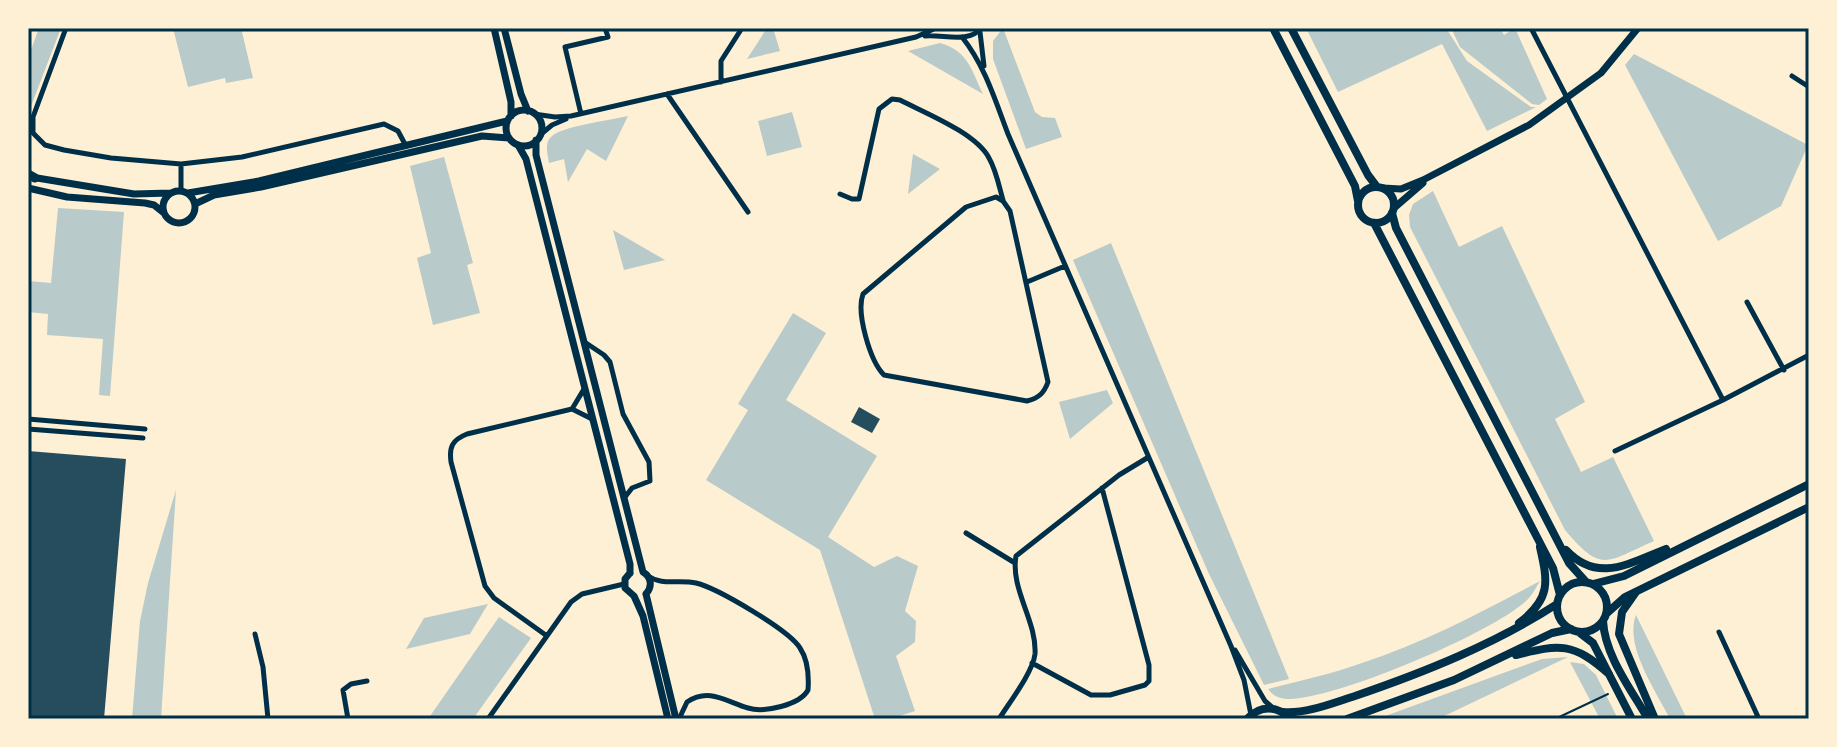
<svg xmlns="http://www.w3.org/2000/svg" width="1837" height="747" viewBox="0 0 1837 747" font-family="Figtree,sans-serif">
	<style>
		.green { fill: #b9caca }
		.building { fill: #264d5e }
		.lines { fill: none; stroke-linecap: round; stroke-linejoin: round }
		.path { stroke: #003049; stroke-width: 2 }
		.minor { stroke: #003049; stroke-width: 5 }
		.tertiary { stroke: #003049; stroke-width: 7 }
		.secondary { stroke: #003049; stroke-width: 8 }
		.trunk { stroke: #003049; stroke-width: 9 }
		.neatline { fill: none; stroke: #003049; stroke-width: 3 }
	</style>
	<rect width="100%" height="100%" fill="#fdf0d5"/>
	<path class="green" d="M39,28h22l-33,86v-56z
		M173,28h68l12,50 -27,5 -1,-5 -37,9z
		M767,28h6l7,23 -33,8z
		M1003,28l32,84 7,5 13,1 7,19 -36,12 -33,-90v-18z
		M1306,28h140l21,33 64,46h5l-49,24 -45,-87 -104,48z
		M1451,28h49l4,7 11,-7 32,71 -8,6 -7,-1 -72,-57z
		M940,43c28,8 31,26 43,51l-75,-43z
		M1634,54l174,91 -27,61 -63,35 -93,-176z
		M792,112l10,35 -35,9 -9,-35z
		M628,116l-22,45 -19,-12 -19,33 -4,-23 -15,4c-1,-8 -5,-20 2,-26 10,-11 61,-17 77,-21z
		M913,154l27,15 -32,25z
		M444,157l29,106 -6,2 13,48 -47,12 -16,-67 14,-5 -21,-87z
		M1433,191l26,56 43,-21 83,176 -30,17 26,53 32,-15 41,84c-48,21 -52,33 -89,-11l-155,-303 -1,-12 4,-11z
		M58,208l66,4 -14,184 -11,-1 4,-56 -56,-4 1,-21 -20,-2v-31l23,2z
		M613,230l52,30 -41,10z
		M1111,243l178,436 -25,6 -55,-111 -136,-314z
		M793,313l33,20 -40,67 91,56 -49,81 46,30 23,-11 21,10 -13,45 11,10 -1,21 -19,14 19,55 -25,8h-15l-55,-169 -114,-70 42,-70 -10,-6z
		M1107,390l6,13 -43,36 -11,-37z
		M176,490l-15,229h-29l8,-98 8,-38z
		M1540,581c-4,6 -8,15 -14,20 -34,32 -190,98 -237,98 -9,0 -16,-3 -21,-10 31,-8 64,-15 94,-26 63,-21 120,-51 178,-82z
		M488,604l-18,30 -64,15 18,-31z
		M1636,615l51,104h-17c-14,-28 -46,-73 -34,-104z
		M499,617l32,21 -58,81h-45z
		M1568,657l-130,62h-61l165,-60z
		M1570,662l14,2 12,11 22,44h-18z"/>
	<path class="building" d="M859,407l21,12 -8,14 -21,-11z
		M28,451l98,8 -22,260h-76z"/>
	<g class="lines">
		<path class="path" d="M1555,719l53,-25"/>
		<path class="minor" d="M66,28l-33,89v16l12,12 19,5 47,8 70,6 61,-7 142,-33 14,7 8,15
			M1531,28l192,372
			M980,32l4,34
			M925,36c18,-2 44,8 56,-8
			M962,37c23,29 33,63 46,97l223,512 13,34 7,35
			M1792,76l17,11
			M721,82v-21l21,-33
			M667,94l81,118
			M534,114l21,3 16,-1 345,-79 20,-9
			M581,114l-16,-67 43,-10 -3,-9
			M540,135l12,-10 14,-6
			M181,191v-27
			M840,194l12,5h7l20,-90 13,-10 8,1c25,13 76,33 89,58 7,12 10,28 14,42
			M996,197l7,4 7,10 38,171c-4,11 -9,16 -21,19l-143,-26c-14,-14 -28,-62 -21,-81l103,-87z
			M1027,282l38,-16
			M1747,302l37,68
			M586,343l18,12 6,7 13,52 26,48 1,19 -18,7 -7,9
			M572,409l12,-20
			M28,419l117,10
			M28,429l115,9
			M1615,451l108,-51 86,-45
			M966,533l49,30
			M648,576c14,10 31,3 48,7 21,5 93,47 104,65 8,12 9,28 8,42 -8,15 -44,23 -60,18 -21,-6 -39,-21 -61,-6l-8,17
			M1719,632l40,87
			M255,634l8,33 5,52
			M547,636l-53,-38 -9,-12 -34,-124c-2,-15 1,-22 16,-28l105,-25 20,10
			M1235,650l30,51 8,7
			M1032,663l59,32h19l35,-10 4,-4v-16l-47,-177
			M348,719l-5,-29 8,-6 16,-3
			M488,719l83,-117 11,-8 42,-10
			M999,719c10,-16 34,-47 36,-65 2,-33 -25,-65 -19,-98l103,-81 28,-17"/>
		<path class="tertiary" d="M494,28l17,74v14
			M504,28l17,66 7,17
			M506 128a18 18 0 1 1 36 0a18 18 0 1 1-36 0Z
			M536,140v15l107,417c8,5 10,14 3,22
			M518,145l8,14 104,405v9
			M31,177l103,17 37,-1
			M28,188l39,9 78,6 9,2 10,8
			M1383,188l18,1 22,-9 106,-55 72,-52 37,-45
			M163 207a16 16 0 1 1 32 0a16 16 0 1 1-32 0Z
			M188,193l71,-12 248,-60
			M195,204l19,-9 47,-8 221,-51 27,2
			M1394,208l29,-25
			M630,573l-5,6v9l9,8 9,20 25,103
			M646,594l30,125"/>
		<path class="secondary" d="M1273,28l82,158 3,15
			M1291,28l77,147 9,12
			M1358 205a18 18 0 1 1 36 0a18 18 0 1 1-36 0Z
			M1392,213l4,15 173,335 17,19
			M1374,223l179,345 7,27
			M1566,550c32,34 63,13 100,-1
			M1557 607a25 25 0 1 1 50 0a25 25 0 1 1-50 0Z
			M1593,584l31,-8 185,-92
			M1636,592l-14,20 -3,22 36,85
			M1607,613l18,-16 184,-90
			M1603,621c2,35 28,68 45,98
			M1519,623c32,-24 29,-41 21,-76
			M1580,633l13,10 39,76
			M1516,655c44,-11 57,-13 93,19
			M1283,712c23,2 50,-9 72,-16 70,-24 140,-52 202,-92
			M1247,719c13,-14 30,-14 43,0
			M1347,719l107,-39 98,-47 19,-4"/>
		<path class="trunk" d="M28,174l7,4"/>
	</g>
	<rect width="1837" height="747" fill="none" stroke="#fdf0d5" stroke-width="60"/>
	<rect x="30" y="30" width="1777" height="687" class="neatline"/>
</svg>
